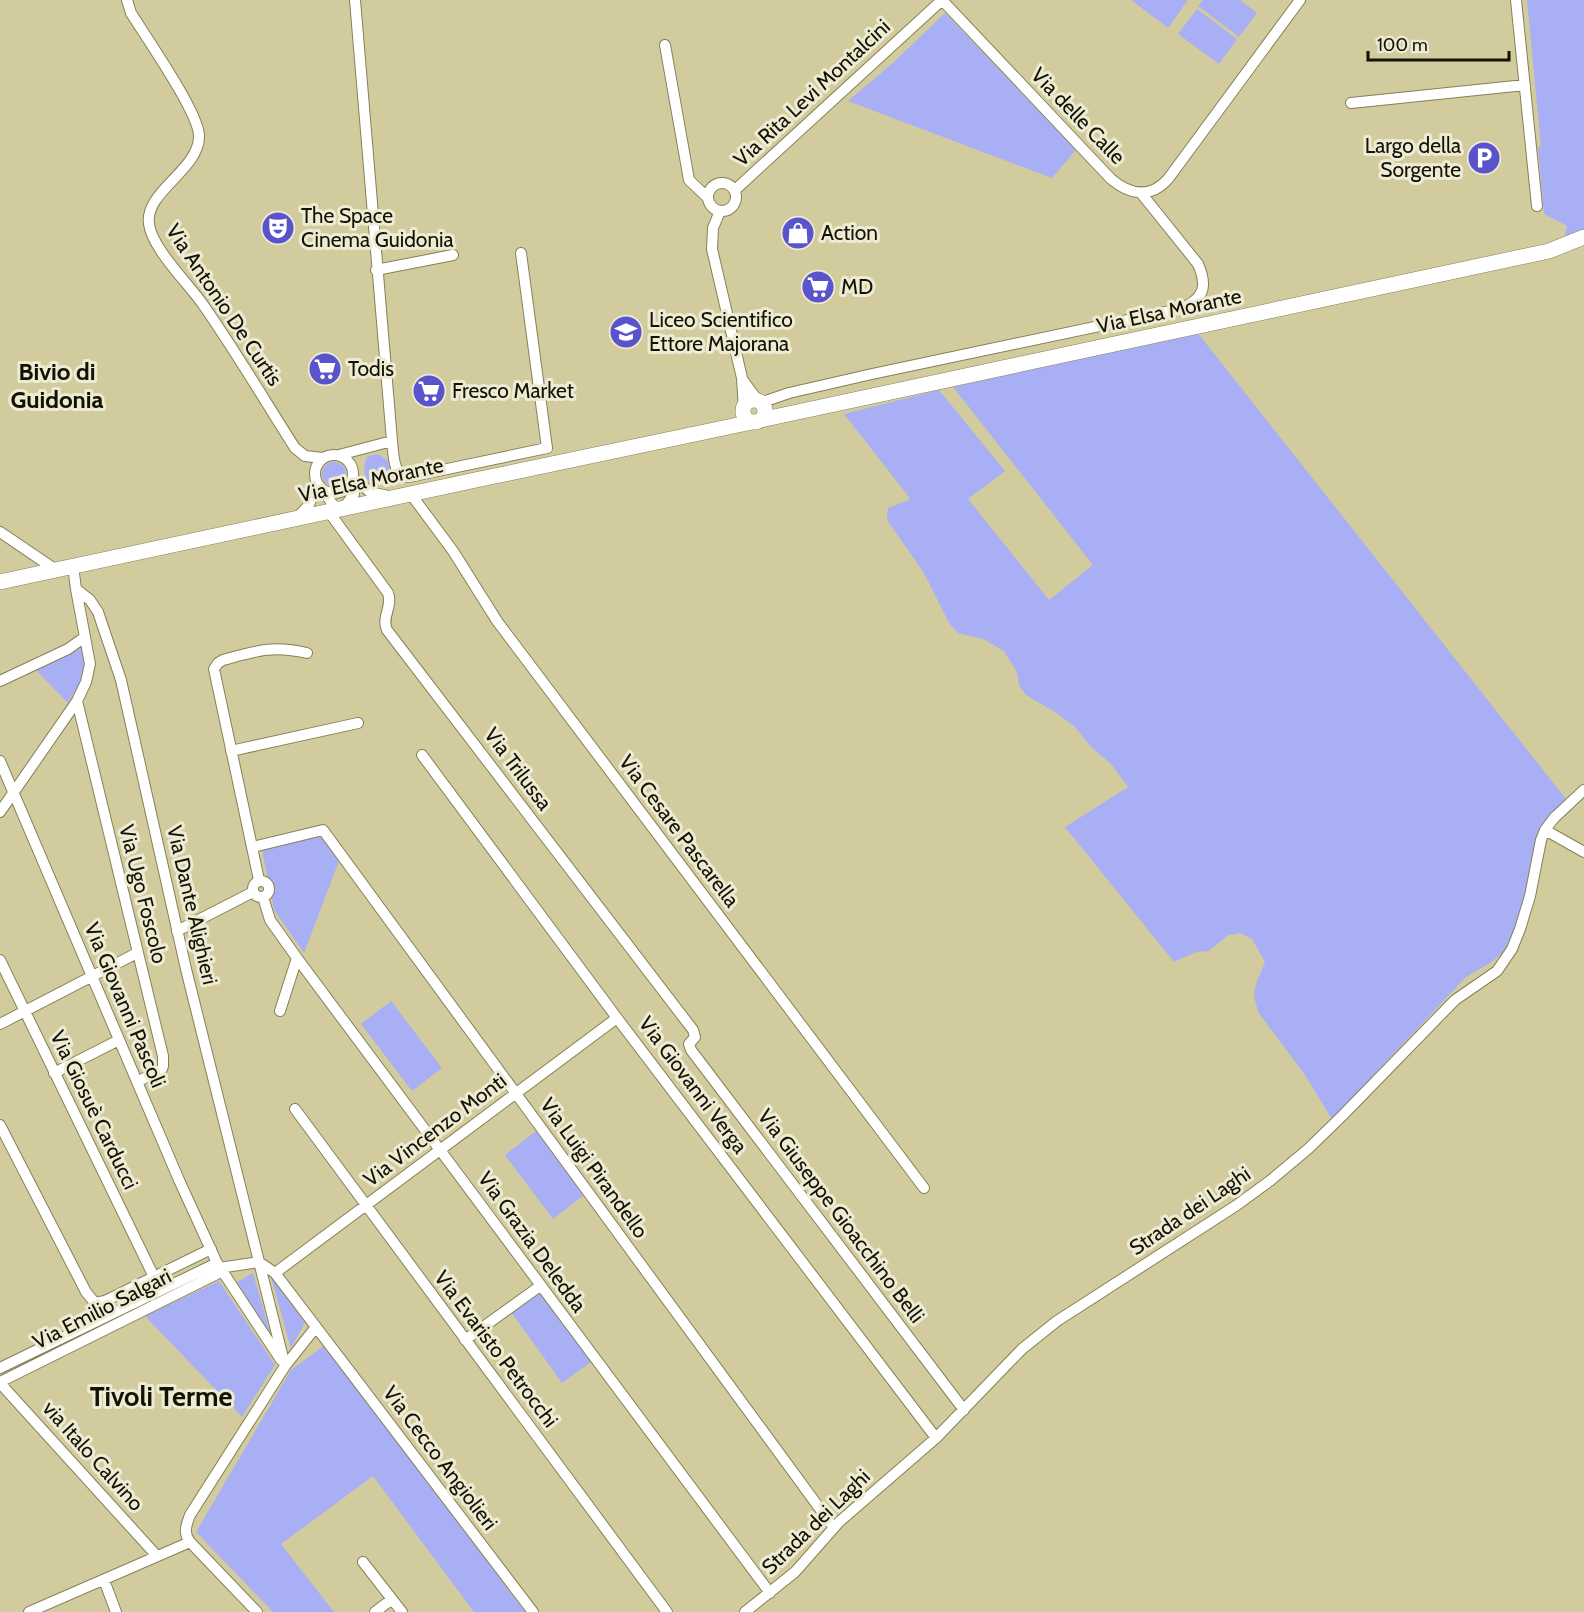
<svg xmlns="http://www.w3.org/2000/svg" width="1584" height="1612" viewBox="0 0 1584 1612" font-family="Cabin,sans-serif">
	<style>
		.green { fill: #a9aff5 }
		.lines { fill: none; stroke-linecap: round; stroke-linejoin: round }
		.street-casing { stroke: #868056; stroke-width: 12 }
		.secondary-casing { stroke: #868056; stroke-width: 16 }
		.street { stroke: #fff; stroke-width: 10 }
		.secondary { stroke: #fff; stroke-width: 15 }
		.labels { text-anchor: middle; stroke-width: 6; stroke-linejoin: round; paint-order: stroke }
		.street-label { font-size: 21px; fill: #141203; stroke: #eeebd4 }
		.poi-label { font-size: 21px; fill: #141203; stroke: #eeebd4; text-anchor: start }
		.quarter-label { font-size: 24px; font-weight: bold; fill: #141203; stroke: #eeebd4 }
		.district-label { font-size: 27px; font-weight: bold; fill: #141203; stroke: #eeebd4 }
	</style>
	<rect width="100%" height="100%" fill="#d2cb9e"/>
	<path class="green" d="M1131,0h57l-20,28z
		M1203,0h37l17,13 -18,24 -41,-31z
		M1527,0h57v232l-20,7 3,-13 -23,-12 -6,-67 3,-1z
		M1197,9l40,30 -18,25 -41,-30z
		M945,13l131,137 -24,28 -204,-77 46,-39z
		M1197,332l369,467c-7,8 -20,18 -24,28 -13,35 -16,99 -41,127 -10,10 -24,16 -35,23l-134,142 -27,-44 -47,-63 -4,-16 2,-12 9,-22 -13,-23 -12,-6 -12,2 -19,16 -13,1 -22,10 -109,-135 63,-40 -17,-23 -19,-16 -17,-21 -20,-15 -29,-17 -7,-10 -2,-13 -13,-21 -21,-12 -25,-6 -9,-10 -25,-50 -37,-53 1,-12 21,-8v-3l-65,-83 95,-24 66,81 -37,28 81,101 44,-35 -140,-178z
		M378,454l10,7 3,16 -5,6 -14,1c-9,-5 -10,-19 -4,-28z
		M322 474a12 12 0 1 1 24 0a12 12 0 1 1-24 0Z
		M85,647c4,25 -4,34 -17,56l-34,-35z
		M321,836l18,25 -35,92 -30,-43 -12,-60z
		M391,1001l51,67 -30,23 -51,-67z
		M536,1131l48,64 -31,24 -48,-64z
		M253,1273l18,63 -34,-54z
		M271,1277l34,46 -14,25z
		M219,1281l56,84 -33,52 -97,-101z
		M540,1292l51,70 -29,21 -50,-70z
		M325,1345l200,267h-51l-101,-136 -92,68 53,68h-61l-77,-80 95,-162z"/>
	<g class="lines">
		<defs>
			<path id="street" d="M127,0l4,13c15,24 68,100 68,123 1,33 -55,56 -50,88 3,25 41,61 55,82 32,46 61,95 91,142l10,8 18,2
				M355,0l37,441
				M1516,0l21,206
				M665,45l24,135 19,18
				M1351,103l174,-18
				M708 197a14 14 0 1 1 28 0a14 14 0 1 1-28 0Z
				M735,190l207,-190 169,179c19,16 39,20 57,0l132,-179
				M720,211l-7,17 -1,21 30,129 2,31
				M376,270l77,-15
				M742,379l16,22
				M760,403l29,-10 83,-19 308,-65c24,-10 28,-22 18,-45l-57,-71
				M315 474a19 19 0 1 1 38 0a19 19 0 1 1-38 0Z
				M339,455l53,-14c2,14 0,34 17,36l138,-29 -26,-195
				M353,478l17,14 18,4
				M323,490l10,15 10,4 11,-15v-15
				M410,493l43,58 44,70 427,567
				M329,512l59,81c5,14 -7,24 -1,37l306,400 2,7 -6,7 2,6 273,360
				M297,518l12,-13 8,-22
				M0,532l56,38
				M73,566l3,23 14,11 8,12 23,68 65,289 99,397
				M0,681l68,-32 17,-12
				M77,701l86,355v10l-1,3 -25,13
				M231,751l127,-28
				M422,755l195,263 319,420
				M0,761l179,419 38,83 64,97
				M0,812l77,-111 9,-19 4,-18 -14,-75
				M1545,830l39,22
				M253,847l70,-17 511,698
				M259,880l-45,-211 4,-6 5,-3c33,-9 49,-15 84,-7
				M253 889a8 8 0 1 1 16 0a8 8 0 1 1-16 0Z
				M263,897l7,23 27,38 473,635
				M177,931l76,-39
				M0,960l154,317
				M280,1011l17,-53
				M0,1024l137,-71
				M54,1073l65,-33
				M295,1109l372,503
				M0,1125l86,167 9,11 10,-2 106,-52
				M219,1268l40,-6 16,11 258,339
				M275,1273l342,-255
				M465,1340l75,-54
				M0,1368l217,-105
				M0,1382l221,-110
				M0,1383l157,173
				M363,1562l39,50
				M104,1580l12,32
				M29,1612l161,-70
				M257,1612l-67,-70c-7,-10 -4,-16 0,-27l95,-149 31,-39
				M375,1612l17,-13
				M745,1612l50,-40 44,-50 97,-84 86,-89 35,-28 180,-116 34,-25 37,-31 34,-33 113,-116 42,-29 15,-22 8,-20 10,-33 11,-56 4,-10 9,-12 30,-28"/>
			<path id="secondary" d="M743 411a11 11 0 1 1 22 0a11 11 0 1 1-22 0Z
				M760,420l789,-169 35,-14
				M0,582c251,-54 501,-108 752,-160"/>
		</defs>
		<use href="#street" class="street-casing"/>
		<use href="#secondary" class="secondary-casing"/>
		<use href="#street" class="street"/>
		<use href="#secondary" class="secondary"/>
	</g>
	<defs>
		<symbol id="parking-disc" viewBox="-11 -11 22 22"><circle r="9.5" fill="#5a54cc" stroke="#eeebd4"/><path d="M-3.5-5.5H1a3.5 3.5 0 0 1 0 7H-1V5.5H-3.5ZM-1-3.4V-.6H.8a1.4 1.4 0 0 0 0-2.8Z" fill="#fff"/></symbol>
		<symbol id="theatre-disc" viewBox="-11 -11 22 22"><circle r="9.5" fill="#5a54cc" stroke="#eeebd4"/><path d="M-5-5.5Q0-4 5-5.5V0Q5 5 0 6Q-5 5-5 0ZM-3.3-2.5H-1v1.5H-3.3ZM1-2.5H3.3v1.5H1ZM-2.8 1Q0 5.5 2.8 1Z" fill="#fff"/></symbol>
		<symbol id="shop-disc" viewBox="-11 -11 22 22"><circle r="9.5" fill="#5a54cc" stroke="#eeebd4"/><path d="M-5-2.5h2.3a2.7 3.5 0 0 1 5.4 0H5L5.5 6h-11ZM-1.5-2.5h3a1.5 2.3 0 0 0-3 0Z" fill="#fff"/></symbol>
		<symbol id="supermarket-disc" viewBox="-11 -11 22 22"><circle r="9.5" fill="#5a54cc" stroke="#eeebd4"/><path d="M-6-5.5h2.5l.6 2H6L4.5 2H-2.5L-4.4-4H-6ZM-1.5 3.2a1.3 1.3 0 1 0 .1 0ZM3 3.2a1.3 1.3 0 1 0 .1 0Z" fill="#fff"/></symbol>
		<symbol id="school-disc" viewBox="-11 -11 22 22"><circle r="9.5" fill="#5a54cc" stroke="#eeebd4"/><path d="M0-5L7-2L0 1L-7-2ZM-4 1L0 2.5L4 1V4Q0 6-4 4Z" fill="#fff"/></symbol>
	</defs>
	<g fill-rule="evenodd">
		<use href="#parking-disc" x="1465" y="139" width="38" height="38"/>
		<use href="#theatre-disc" x="259" y="209" width="38" height="38"/>
		<use href="#shop-disc" x="779" y="214" width="38" height="38"/>
		<use href="#supermarket-disc" x="799" y="268" width="38" height="38"/>
		<use href="#school-disc" x="607" y="313" width="38" height="38"/>
		<use href="#supermarket-disc" x="306" y="350" width="38" height="38"/>
		<use href="#supermarket-disc" x="410" y="372" width="38" height="38"/>
	</g>
	<g class="labels">
		<g class="street-label">
			<text transform="translate(812 93) rotate(-43)" y="7">Via Rita Levi Montalcini</text>
			<text transform="translate(1078 116) rotate(46)" y="7">Via delle Calle</text>
			<text transform="translate(224 305) rotate(56)" y="7">Via Antonio De Curtis</text>
			<text transform="translate(1169 311) rotate(-12)" y="7">Via Elsa Morante</text>
			<text transform="translate(371 480) rotate(-12)" y="7">Via Elsa Morante</text>
			<text transform="translate(518 769) rotate(53)" y="7">Via Trilussa</text>
			<text transform="translate(679 831) rotate(53)" y="7">Via Cesare Pascarella</text>
			<text transform="translate(143 894) rotate(76)" y="7">Via Ugo Foscolo</text>
			<text transform="translate(192 905) rotate(77)" y="7">Via Dante Alighieri</text>
			<text transform="translate(125 1005) rotate(67)" y="7">Via Giovanni Pascoli</text>
			<text transform="translate(693 1085) rotate(53)" y="7">Via Giovanni Verga</text>
			<text transform="translate(94 1110) rotate(64)" y="7">Via Giosuè Carducci</text>
			<text transform="translate(435 1130) rotate(-37)" y="7">Via Vincenzo Monti</text>
			<text transform="translate(594 1168) rotate(54)" y="7">Via Luigi Pirandello</text>
			<text transform="translate(1190 1211) rotate(-34)" y="7">Strada dei Laghi</text>
			<text transform="translate(841 1216) rotate(53)" y="7">Via Giuseppe Gioacchino Belli</text>
			<text transform="translate(532 1242) rotate(54)" y="7">Via Grazia Deledda</text>
			<text transform="translate(102 1309) rotate(-27)" y="7">Via Emilio Salgari</text>
			<text transform="translate(496 1349) rotate(53)" y="7">Via Evaristo Petrocchi</text>
			<text transform="translate(93 1456) rotate(48)" y="7">via Italo Calvino</text>
			<text transform="translate(440 1458) rotate(53)" y="7">Via Cecco Angiolieri</text>
			<text transform="translate(816 1522) rotate(-44)" y="7">Strada dei Laghi</text>
		</g>
		<g class="poi-label">
			<text x="1461" y="153" text-anchor="end">Largo della<tspan x="1461" dy="24">Sorgente</tspan></text>
			<text x="301" y="223">The Space<tspan x="301" dy="24">Cinema Guidonia</tspan></text>
			<text x="821" y="240">Action</text>
			<text x="841" y="294">MD</text>
			<text x="649" y="327">Liceo Scientifico<tspan x="649" dy="24">Ettore Majorana</tspan></text>
			<text x="348" y="376">Todis</text>
			<text x="452" y="398">Fresco Market</text>
		</g>
		<g class="quarter-label">
			<text x="57" y="380">Bivio di<tspan x="57" dy="28">Guidonia</tspan></text>
		</g>
		<g class="district-label">
			<text x="161" y="1406">Tivoli Terme</text>
		</g>
	</g>
	<path d="M1368 51v9h141v-9" fill="none" stroke="#141203" stroke-width="3"/>
	<text x="1377" y="51" font-size="18" fill="#141203" stroke="#eeebd4" stroke-width="4.5" paint-order="stroke">100 m</text>
</svg>
